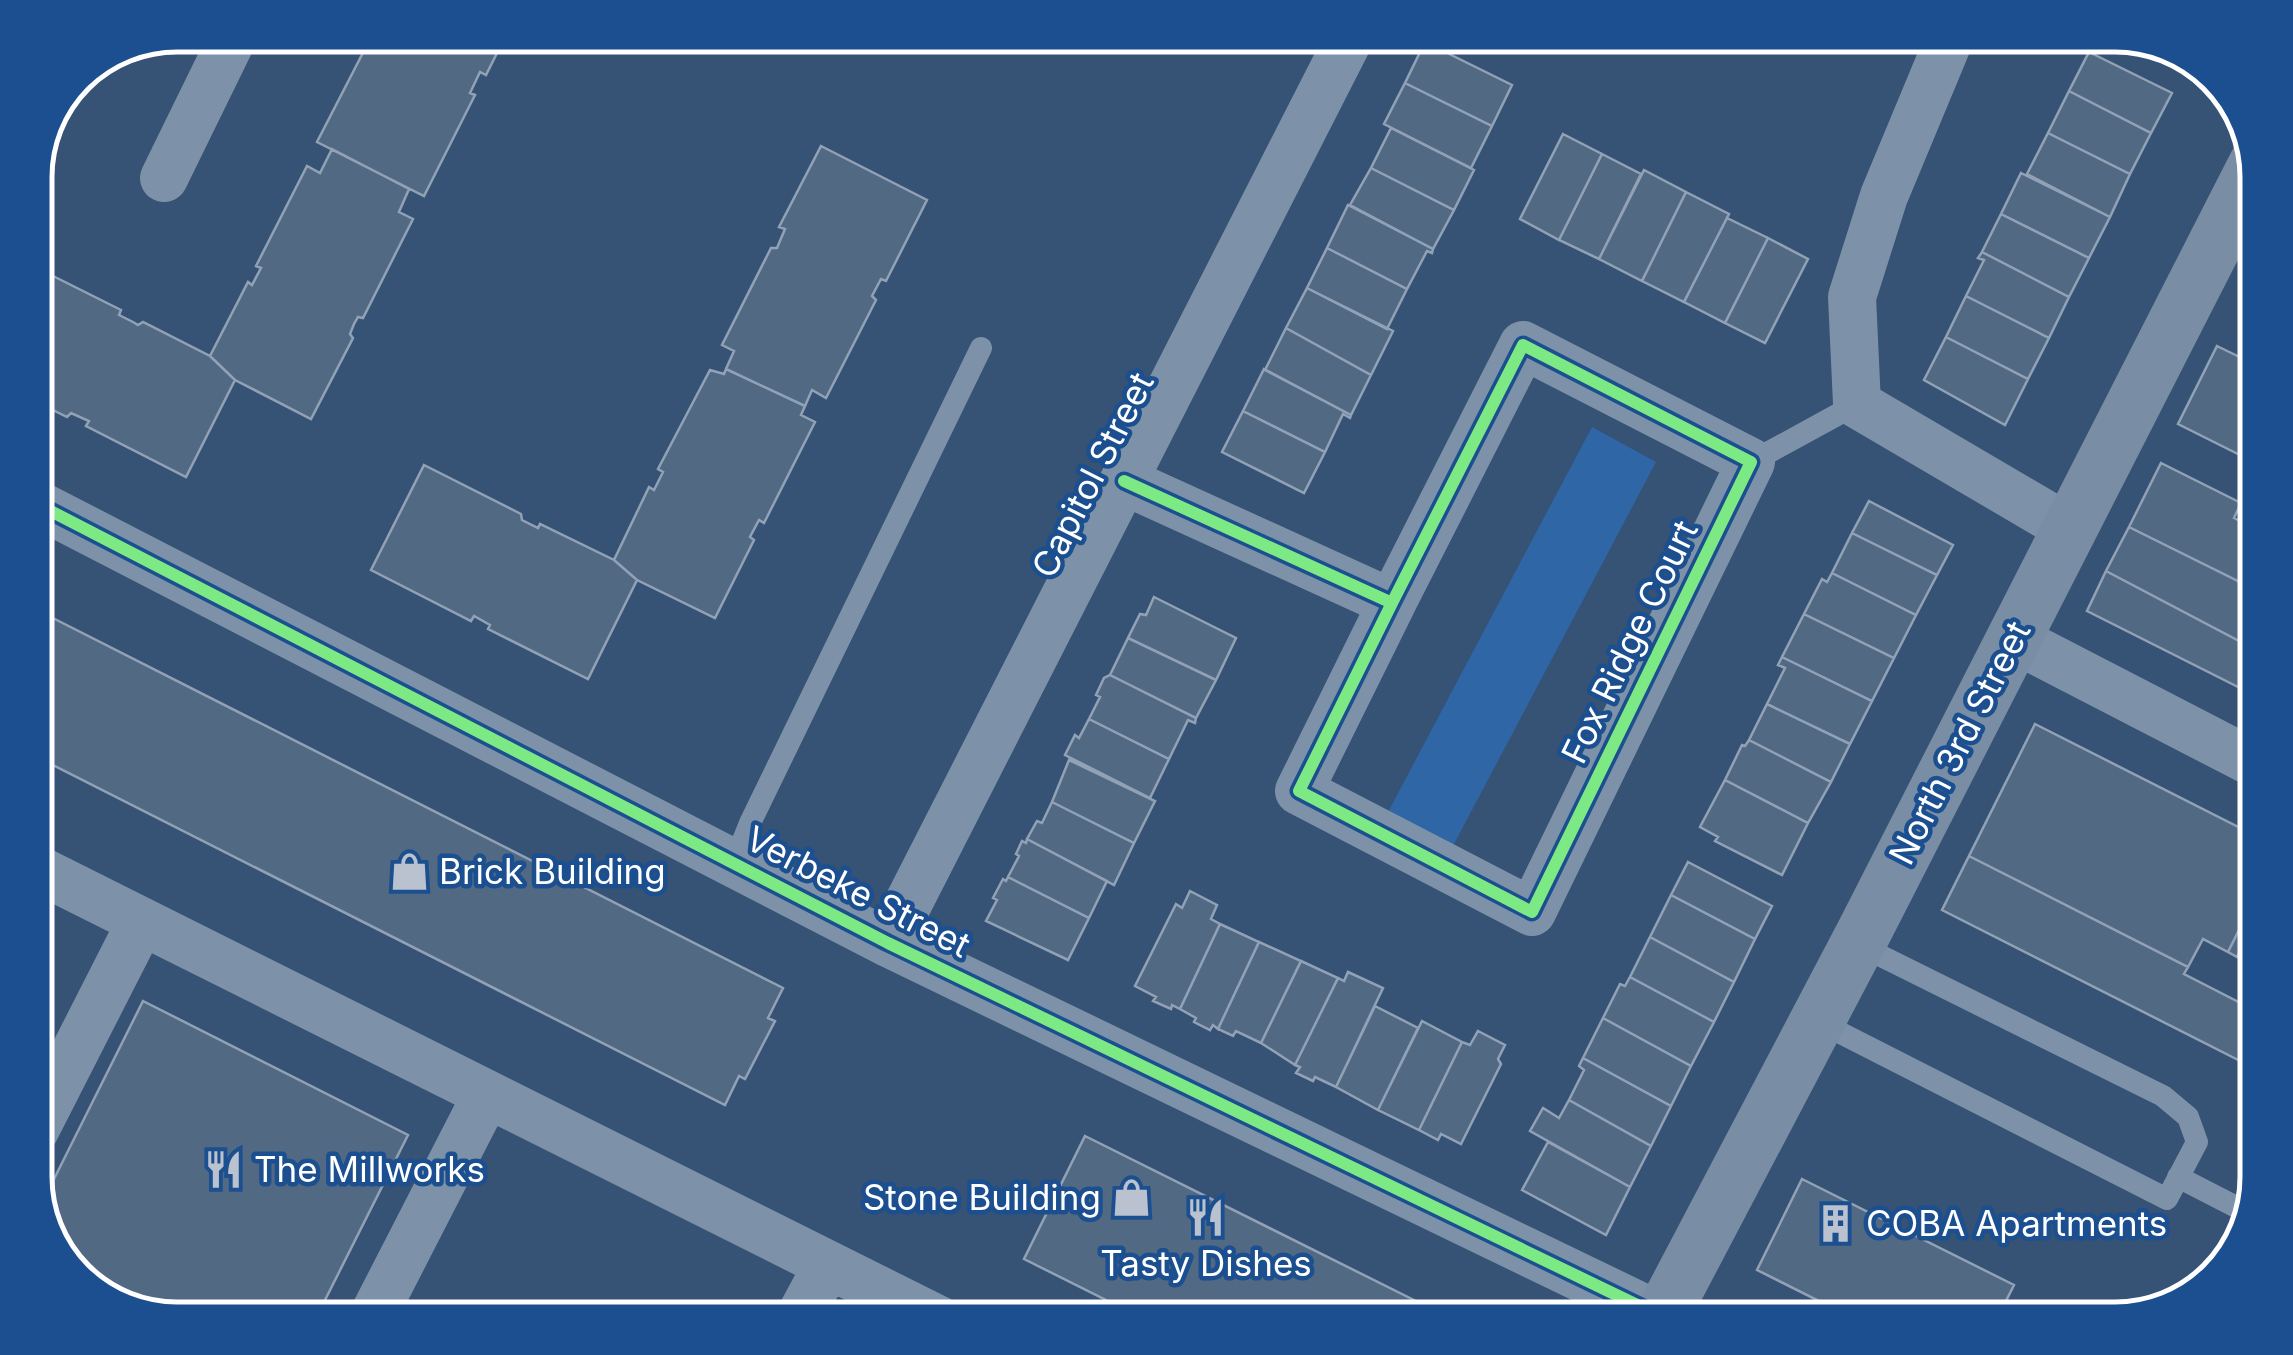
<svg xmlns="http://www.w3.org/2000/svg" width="2293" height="1355" viewBox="0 0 2293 1355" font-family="Inter,sans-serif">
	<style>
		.green { fill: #2f66a5 }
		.building { fill: #526984; stroke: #92a2b6; stroke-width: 2.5 }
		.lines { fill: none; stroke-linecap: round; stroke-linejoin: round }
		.service { stroke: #7d92a8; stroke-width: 22 }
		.minor { stroke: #7d92a8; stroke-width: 48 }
		.secondary { stroke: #798da4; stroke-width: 55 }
		.cycleway-casing { stroke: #1b4f8f; stroke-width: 19 }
		.cycleway { stroke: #7ce984; stroke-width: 12 }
		.labels { text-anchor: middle; stroke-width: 9; stroke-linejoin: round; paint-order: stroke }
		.street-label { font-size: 35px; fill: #fff; stroke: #1b4f8f }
		.poi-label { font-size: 35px; fill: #fff; stroke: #1b4f8f; text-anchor: start }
		.rim { fill: none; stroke: #fff; stroke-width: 5 }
	</style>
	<rect width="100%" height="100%" fill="#365274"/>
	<path class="green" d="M1592,427l64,35 -203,384 -65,-34z"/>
	<path class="building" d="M379,35h127l-20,40 -6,-3 -10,21 5,2 -51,101 -107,-54 52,-101 5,2z
		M1425,42l87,43 -20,41 -87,-43z
		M2089,52l83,41 -21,40 -82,-42z
		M1405,83l87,43 -21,42 -87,-44z
		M2069,91l82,42 -21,41 -82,-41z
		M1391,128l83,42 -20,40 -83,-42z
		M2048,133l82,41 -20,43 -83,-43z
		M1563,134l39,20 -43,86 -39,-21z
		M821,146l106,54 -41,81 -5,-2 -9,17 4,4 -50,98 -14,-8 -7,16 -79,-37 8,-18 -12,-6 49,-97h6l8,-19 -6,-2z
		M332,149l77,40 -10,23 14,7 -50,99 -5,-1 -4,7 -4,10 3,4 -42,81 -76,-39 -25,-24 38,-74 4,3 9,-17 -5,-2 51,-100 13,7z
		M1602,154l39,20 -42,85 -40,-19z
		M1371,168l83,42 -21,39 -83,-44z
		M1644,170l42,22 -44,89 -43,-22z
		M2021,173l89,44 -21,41 -88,-44z
		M1686,192l43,22 -45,88 -42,-21z
		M1348,205l85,44 -1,4 -5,-2 -20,38 -80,-41z
		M2001,214l88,44 -20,39 -87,-45z
		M1727,218l41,20 -43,85 -41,-21z
		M1768,238l40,21 -43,84 -40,-20z
		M1327,248l80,41 -20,40 -80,-41z
		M1982,252l87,45 -20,41 -83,-42 18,-36 -6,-2z
		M35,267l86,43 -2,5 14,7 5,3 5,-3 67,34 25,24 -49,97 -100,-51 3,-5 -18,-8 -4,4 -32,-16z
		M1307,288l86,43 -22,44 -85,-47z
		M1966,296l83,42 -21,41 -82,-42z
		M1286,328l85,47 -20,40 -86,-45z
		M1946,337l82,42 -23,46 -81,-45z
		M2217,346l41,20v98l-80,-40z
		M726,369l79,37 -4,9 14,7 -51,101 -5,-3 -9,17 4,3 -39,78 -78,-38 -23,-20 35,-73 5,3 9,-18 -5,-3 52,-99 14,4z
		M1264,369l87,46 -1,3 -7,-4 -18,38 -82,-41z
		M1243,411l82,41 -21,41 -82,-41z
		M2161,463l80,40 -7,15 24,12v61l-129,-64z
		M424,465l97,49 1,6 16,8 2,-4 74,36 23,20 -49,99 -100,-50 2,-4 -16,-9 -3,5 -100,-51z
		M1869,501l84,44 -16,30 -85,-42z
		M2129,527l129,64v60l-152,-80z
		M1852,533l85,42 -21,40 -84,-42z
		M2106,571l152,80v46l-171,-86z
		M1832,573l84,42 -22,43 -90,-44 18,-35 5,3z
		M1154,597l82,41 -20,42 -88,-42 12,-24 6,1z
		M35,609l748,379 -15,30 7,3 -30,58 -6,-3 -14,29 -690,-349z
		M1804,614l90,44 -22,43 -90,-44z
		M1128,638l88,42 -20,38 -86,-43z
		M1782,657l90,44 -22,43 -83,-40 18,-36 -7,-3z
		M1110,675l86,43 -1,5 -7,-3 -19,39 -80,-40 11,-22 -4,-2 8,-17z
		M1767,704l83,40 -19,38 -82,-42z
		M1089,719l80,40 -19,39 -85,-43 10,-20 4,3z
		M2035,724l223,113v55l-30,60 -25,-13 -15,28 -219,-111z
		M1749,740l82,42 -23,41 -83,-43 17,-35 3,1z
		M1069,760l86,41 -21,42 -82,-41z
		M1725,780l83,43 -26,52 -67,-34 3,-4 -18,-10z
		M1052,802l82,41 -20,42 -87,-46 10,-18 5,2z
		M1027,839l80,42 -18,37 -81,-41 11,-21 -3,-2 6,-13 4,2z
		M1969,856l219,111 -4,7 74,38v58l-316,-160z
		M1688,862l84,44 -17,33 -84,-44z
		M1008,877l81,41 -21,42 -82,-39 11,-21 -4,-2 10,-19 3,2z
		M1190,891l27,14 -6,14 9,5 -40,85 -8,-4 -1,4 -18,-8 3,-4 -21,-11 41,-82 6,4z
		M2258,892v40l-7,-4 -14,29 -9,-5z
		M1671,895l84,44 -21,43 -84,-45z
		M1220,924l39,18 -41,87 -5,-4 -3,5 -16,-8 2,-4 -16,-9z
		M1650,937l84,45 -20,40 -84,-45z
		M1259,942l42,19 -40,82 -25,-12 -3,5 -15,-7z
		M1301,961l37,17 -43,87 -34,-22z
		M1348,972l35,16 -47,99 -21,-10 -2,4 -17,-8 4,-6 -5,-2 43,-87 6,3z
		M1630,977l84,45 -23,44 -88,-48 17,-34 5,2z
		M143,1001l265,134 -93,185h-137l-72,-19 -52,-52 -13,-44z
		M1375,1006l43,22 -40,82 -42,-23z
		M1603,1018l88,48 -20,40 -88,-48z
		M1422,1021l40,21 -43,88 -41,-20z
		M1478,1031l27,14 -7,14 3,5 -40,80 -20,-10 -3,6 -19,-10 43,-88 8,3z
		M1583,1058l88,48 -20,40 -82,-46 15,-30 -5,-4z
		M1569,1100l82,46 -21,41 -100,-56 13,-23 16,10z
		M1085,1136l369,184h-308l-122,-61z
		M1548,1142l82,45 -24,48 -84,-45z
		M1802,1179l212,106 -9,18 33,17h-181l-100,-50z"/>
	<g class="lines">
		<path class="service" d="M1751,462l106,-58
			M734,863l16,-40 231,-475
			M1817,1021l350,178 30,-57 -9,-25 -25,-21 -306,-152
			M2178,1177l70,36"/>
		<path class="minor" d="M1951,35l-67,161 -32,101 5,107 213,125
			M164,178l70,-143
			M1124,481l268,122 -93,188 233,121 219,-450 -228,-117 -131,258
			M35,503l853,440 774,374
			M2014,639l244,126
			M35,868l904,452
			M888,943l463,-908
			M35,1130l106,-208
			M371,1320l115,-224
			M798,1320l29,-54"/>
		<path class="secondary" d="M1660,1320l204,-388 392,-768"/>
		<defs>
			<path id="cycleway" d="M1124,481l268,122 -93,188 233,121 219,-450 -228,-117 -131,258
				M35,503l853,440 774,374"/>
		</defs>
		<use href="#cycleway" class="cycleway-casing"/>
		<use href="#cycleway" class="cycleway"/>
	</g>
	<defs>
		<symbol id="shop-bare" viewBox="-9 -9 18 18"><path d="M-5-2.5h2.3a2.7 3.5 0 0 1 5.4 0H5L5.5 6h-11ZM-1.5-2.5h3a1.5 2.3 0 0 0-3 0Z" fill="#b9c2ce" stroke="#1b4f8f" stroke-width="2.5" paint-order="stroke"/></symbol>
		<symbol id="restaurant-bare" viewBox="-9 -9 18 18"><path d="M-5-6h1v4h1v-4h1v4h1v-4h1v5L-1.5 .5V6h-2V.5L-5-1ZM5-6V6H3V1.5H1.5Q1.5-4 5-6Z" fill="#b9c2ce" stroke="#1b4f8f" stroke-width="2.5" paint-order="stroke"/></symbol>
		<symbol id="building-bare" viewBox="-9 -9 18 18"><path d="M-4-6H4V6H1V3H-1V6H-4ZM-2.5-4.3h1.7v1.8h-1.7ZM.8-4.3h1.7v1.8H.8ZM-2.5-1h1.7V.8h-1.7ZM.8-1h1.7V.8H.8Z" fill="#b9c2ce" stroke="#1b4f8f" stroke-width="2.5" paint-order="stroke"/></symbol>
	</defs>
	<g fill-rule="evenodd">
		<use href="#shop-bare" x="382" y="844" width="55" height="55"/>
		<use href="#restaurant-bare" x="196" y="1142" width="55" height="55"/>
		<use href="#shop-bare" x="1104" y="1170" width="55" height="55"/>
		<use href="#restaurant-bare" x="1178" y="1190" width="55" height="55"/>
		<use href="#building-bare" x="1808" y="1196" width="55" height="55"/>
	</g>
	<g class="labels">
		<g class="street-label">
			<text transform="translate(1093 475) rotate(-63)" y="12">Capitol Street</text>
			<text transform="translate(1630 642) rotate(-64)" y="12">Fox Ridge Court</text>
			<text transform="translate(1960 743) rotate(-63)" y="12">North 3rd Street</text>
			<text transform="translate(858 892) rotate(27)" y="12">Verbeke Street</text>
		</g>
		<g class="poi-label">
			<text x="439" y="884">Brick Building</text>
			<text x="254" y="1182">The Millworks</text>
			<text x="1101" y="1210" text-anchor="end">Stone Building</text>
			<text x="1866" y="1236">COBA Apartments</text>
			<text x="1206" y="1276" text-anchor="middle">Tasty Dishes</text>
		</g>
	</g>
	<path d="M0 0H2293V1355H0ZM177 52H2115A125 125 0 0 1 2240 177V1177A125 125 0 0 1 2115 1302H177A125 125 0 0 1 52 1177V177A125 125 0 0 1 177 52Z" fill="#1b4f8f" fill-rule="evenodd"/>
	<path class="rim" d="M177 52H2115A125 125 0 0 1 2240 177V1177A125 125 0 0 1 2115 1302H177A125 125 0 0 1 52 1177V177A125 125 0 0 1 177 52Z"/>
</svg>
